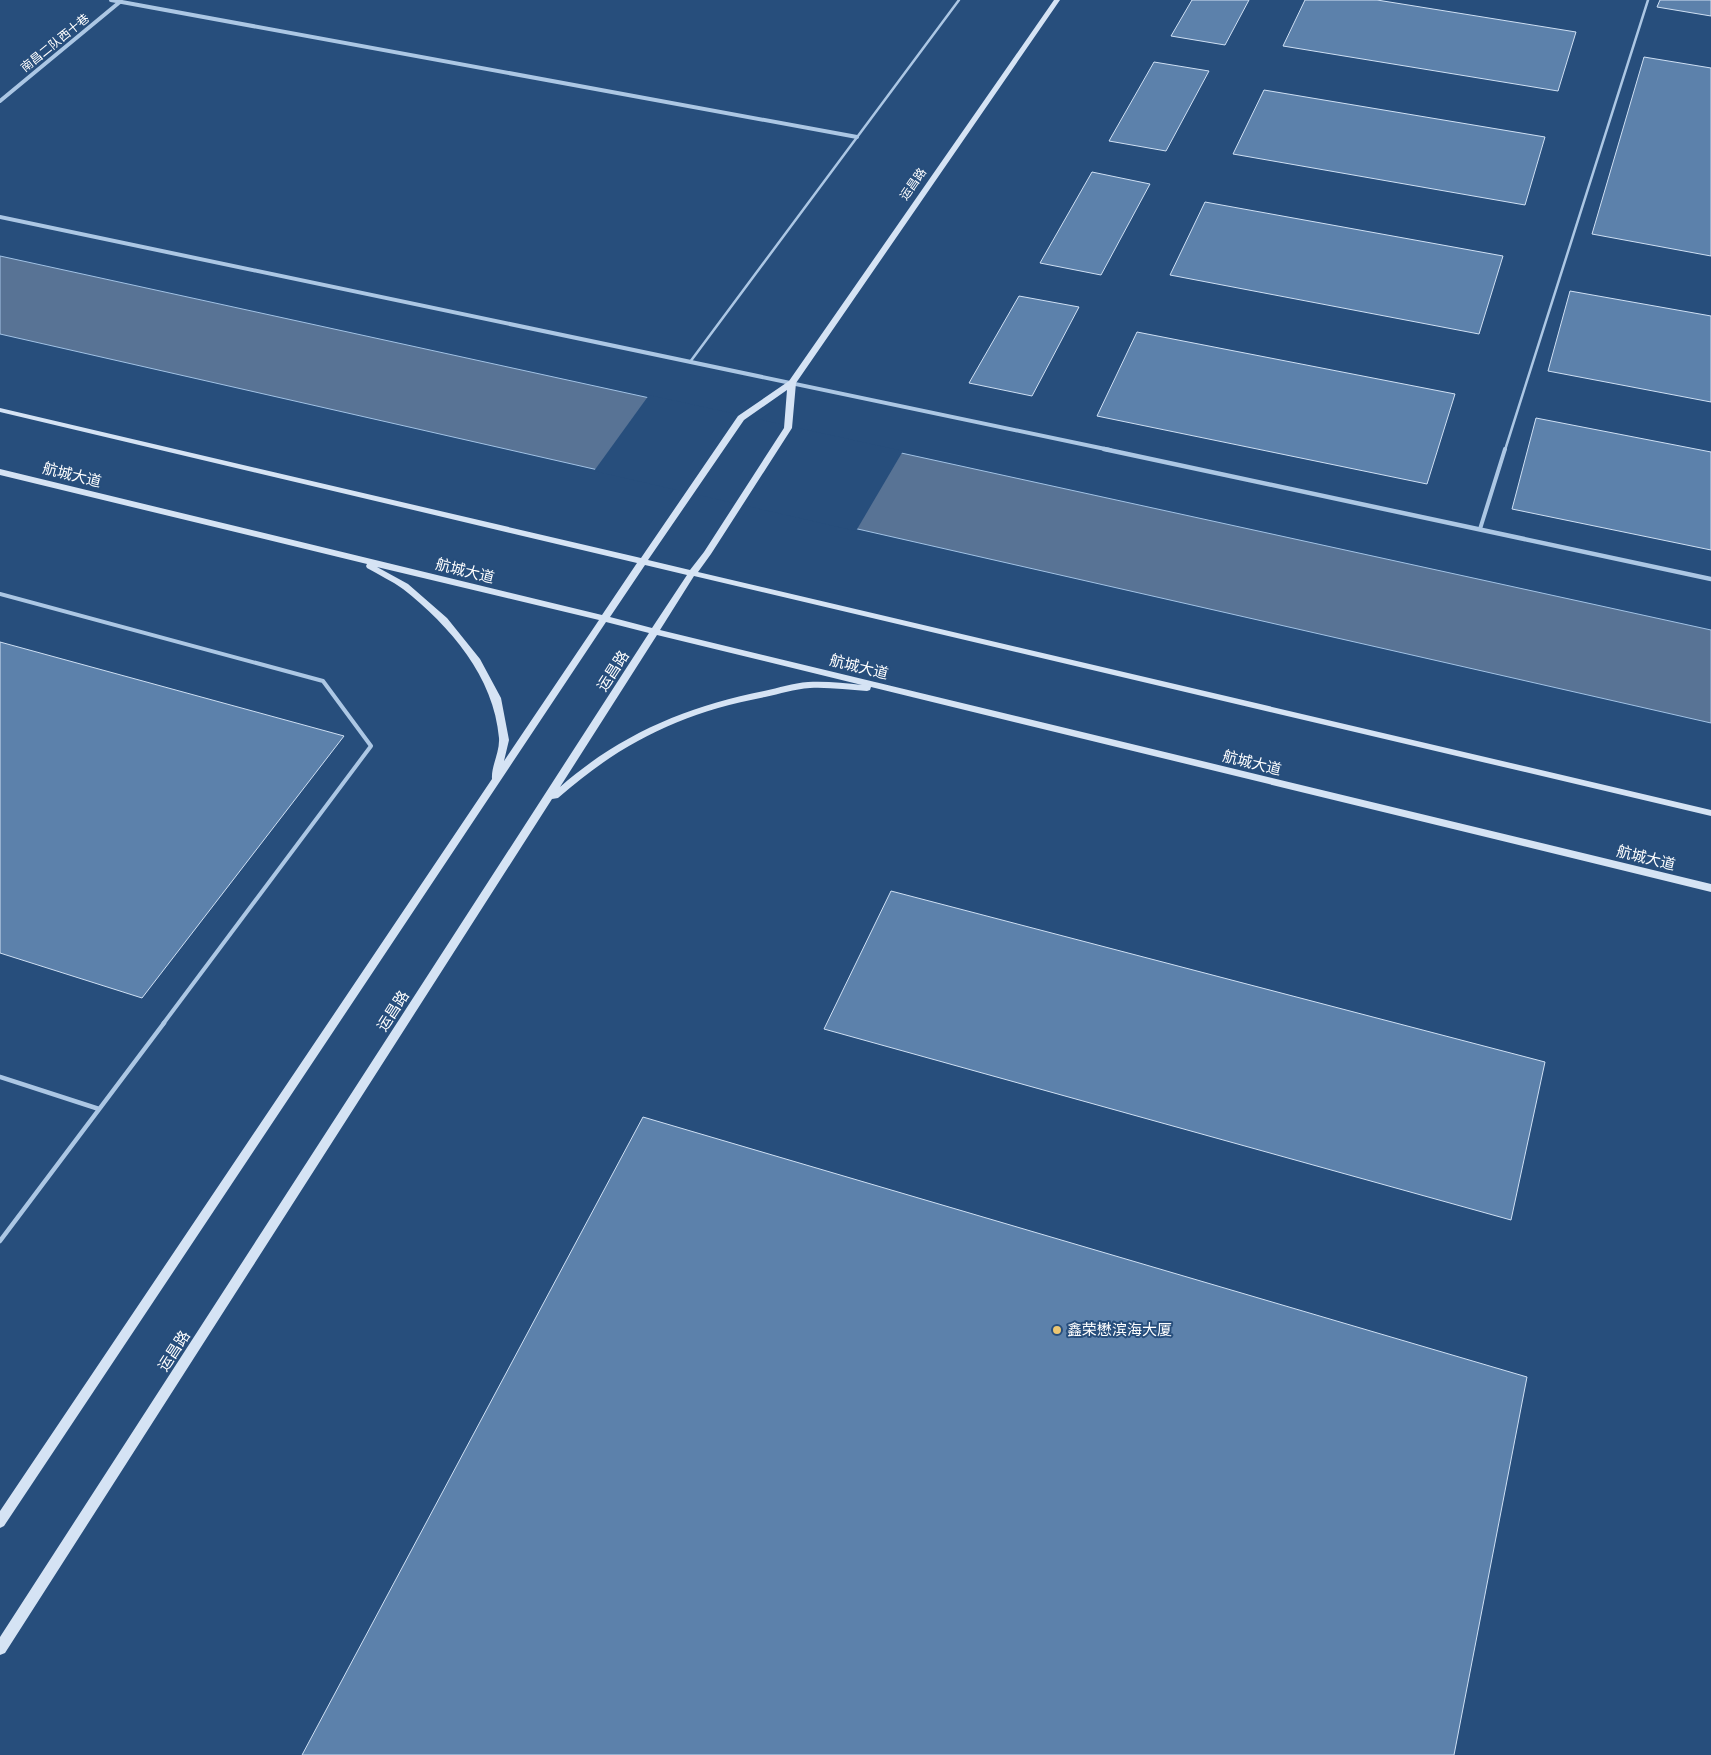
<svg xmlns="http://www.w3.org/2000/svg" width="1711" height="1755" viewBox="0 0 1711 1755" font-family="'Fira Sans Condensed','Noto Sans SC',sans-serif">
	<style>
		.water { fill: #587395; stroke: #a1c2e5 }
		.pier { fill: #274e7c }
		.building { fill: #5c81ab; stroke: #cfe0f4 }
		.lines { fill: none; stroke-linecap: round; stroke-linejoin: round }
		.lane-far2 { stroke: #acc7e4; stroke-width: 2.5 }
		.lane-far1 { stroke: #acc7e4; stroke-width: 4 }
		.lane { stroke: #acc7e4; stroke-width: 4.5 }
		.street-far1 { stroke: #acc7e4; stroke-width: 4 }
		.street { stroke: #acc7e4; stroke-width: 4.5 }
		.secondary { fill: #d5e3f4; fill-rule: evenodd }
		.poi-dot { fill: #ecc672; stroke: #274e7c; stroke-width: 2 }
		.labels { text-anchor: middle; stroke-width: 4; stroke-linejoin: round; paint-order: stroke }
		.far-street-label { font-size: 12px; fill: #fff; stroke: #274e7c }
		.street-label { font-size: 15px; fill: #fff; stroke: #274e7c }
		.poi-label { font-size: 15px; fill: #fff; stroke: #274e7c; text-anchor: start }
	</style>
	<rect width="100%" height="100%" fill="#274e7c"/>
	<path class="water" d="M0,256l1711,374v93l-1711,-389z"/>
	<path class="pier" d="M649,395l254,56 -47,80 -262,-60z"/>
	<path class="building" d="M1192,0h57l-24,45 -54,-9z
		M1305,0h72l199,32 -18,59 -275,-45z
		M1660,0h51v16l-54,-9z
		M1644,57l67,11v188l-119,-22z
		M1154,62l55,9 -43,80 -57,-10z
		M1264,90l281,47 -20,68 -292,-51z
		M1092,172l58,12 -49,91 -61,-12z
		M1205,202l298,54 -24,78 -309,-59z
		M1570,291l141,25v86l-163,-31z
		M1019,296l60,11 -47,89 -63,-13z
		M1137,332l318,62 -28,90 -330,-68z
		M1536,418l175,34v98l-199,-41z
		M0,642l344,94 -202,262 -142,-45z
		M891,891l654,171 -34,158 -687,-191z
		M643,1117l884,260 -73,378h-1152z"/>
	<g class="lines">
		<path class="lane-far2" d="M690,362l269,-362
			M1505,450l143,-450"/>
		<path class="lane-far1" d="M1480,529l25,-80
			M0,594l323,87 48,65 -208,278"/>
		<path class="lane" d="M0,1077l99,32
			M0,1241l164,-218"/>
		<path class="street-far1" d="M111,0l746,137
			M0,101l121,-100
			M0,217l1110,233"/>
		<path class="street" d="M1104,449l607,130"/>
		<path class="secondary" d="M1054,0h6l-264,383 -4,45 -81,126 -13,18 1013,238v6l-1017,-240 -34,54 1051,254v8l-840,-205 -1,3 -3,1c-19,-1 -38,-4 -57,-3 -16,1 -30,6 -45,9 -84,16 -143,45 -207,101l-6,1 -547,854 -5,2v-18l649,-1004 -43,-11 -602,904 -4,2v-17l492,-732c-1,-13 8,-27 7,-41 -5,-61 -49,-112 -96,-149 -11,-8 -24,-14 -36,-21l-1,-2 1,-2 -367,-89v-6l602,146 35,-52 -637,-151v-4l641,150 97,-142 51,-35zM787,390l-3,38 -80,124 -14,18 -42,-10 96,-140zM645,565l42,10 -35,53 -42,-11zM377,567l222,53 -95,141 5,-21 -8,-42 -21,-39 -33,-41 -39,-34zM657,635l205,50c-18,-2 -36,-4 -54,-3 -15,1 -29,6 -44,9 -77,15 -145,44 -204,96z"/>
	</g>
	<circle class="poi-dot" cx="1057" cy="1330" r="5"/>
	<g class="labels">
		<g class="far-street-label">
			<text transform="translate(55 43) rotate(-39)" y="4">南昌二队西十巷</text>
			<text transform="translate(913 184) rotate(-55)" y="4">运昌路</text>
		</g>
		<g class="street-label">
			<text transform="translate(72 475) rotate(14)" y="5">航城大道</text>
			<text transform="translate(465 571) rotate(14)" y="5">航城大道</text>
			<text transform="translate(859 667) rotate(14)" y="5">航城大道</text>
			<text transform="translate(613 671) rotate(-57)" y="5">运昌路</text>
			<text transform="translate(1252 763) rotate(14)" y="5">航城大道</text>
			<text transform="translate(1646 858) rotate(14)" y="5">航城大道</text>
			<text transform="translate(393 1011) rotate(-57)" y="5">运昌路</text>
			<text transform="translate(174 1351) rotate(-57)" y="5">运昌路</text>
		</g>
		<g class="poi-label">
			<text x="1067" y="1335">鑫荣懋滨海大厦</text>
		</g>
	</g>
</svg>
